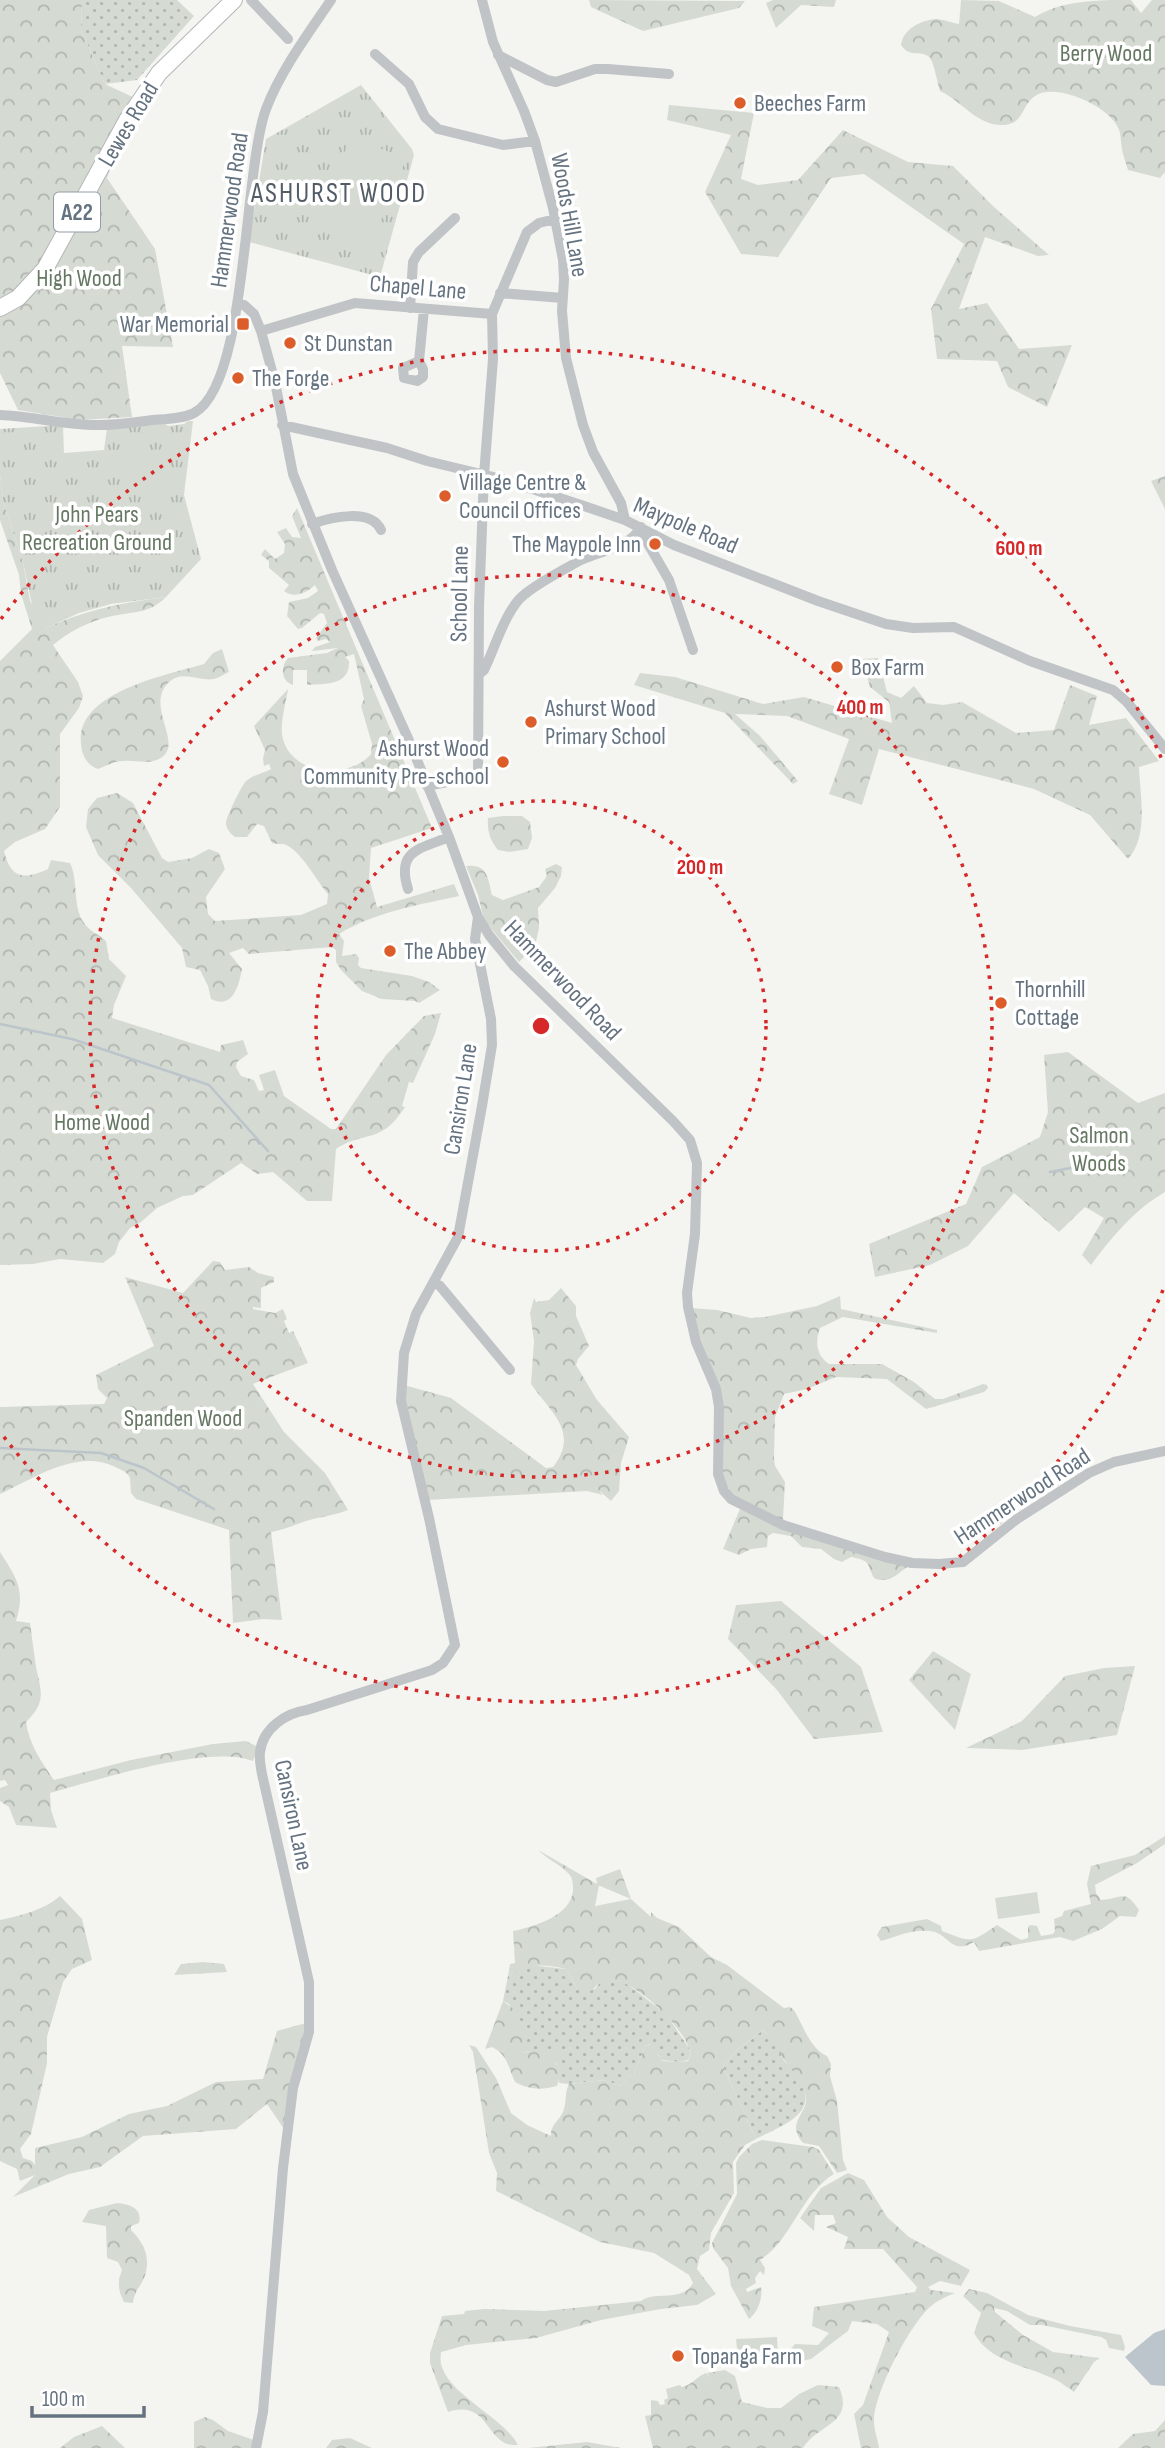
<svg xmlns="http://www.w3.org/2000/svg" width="1165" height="2448" viewBox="0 0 1165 2448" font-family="'Sofia Sans Condensed',sans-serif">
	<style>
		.grass { fill: url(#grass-dots) }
		.forest { fill: url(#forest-crowns); fill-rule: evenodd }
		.park { fill: url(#park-tufts) }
		.garden { fill: #d5dbd2 }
		.water { fill: #bbc5cb }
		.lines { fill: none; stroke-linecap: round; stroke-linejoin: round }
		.stream { stroke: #bbc5cb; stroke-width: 2.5 }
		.highway-casing { stroke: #b3b6b9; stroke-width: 18 }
		.minor { stroke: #c0c4c7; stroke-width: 10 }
		.highway { stroke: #fff; stroke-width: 16 }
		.ring { fill: none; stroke: #d62828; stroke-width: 3.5; stroke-dasharray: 3.5 7 }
		.poi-dot { fill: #dc5d29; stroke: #fff; stroke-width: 2.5 }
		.labels { text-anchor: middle; stroke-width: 7; stroke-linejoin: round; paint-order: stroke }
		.shield { fill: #fff; stroke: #939da7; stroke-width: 2 }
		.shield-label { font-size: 23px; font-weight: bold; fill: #657381 }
		.park-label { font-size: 24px; fill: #667863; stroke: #fff }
		.poi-label { font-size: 24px; fill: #657381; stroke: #fff; text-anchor: start }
		.street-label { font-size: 24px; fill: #657381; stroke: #fff }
		.quarter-label { font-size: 28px; letter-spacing: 2px; fill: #525c66; stroke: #fff }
		.centre { fill: #d62828; stroke: #fff; stroke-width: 3.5 }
		.ring-label { font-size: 21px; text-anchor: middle; font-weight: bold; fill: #d62828; stroke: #fff; stroke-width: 7; stroke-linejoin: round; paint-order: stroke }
	</style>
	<defs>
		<pattern id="grass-dots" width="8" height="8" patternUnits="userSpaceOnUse" patternTransform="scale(1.75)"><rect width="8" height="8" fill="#d5dbd2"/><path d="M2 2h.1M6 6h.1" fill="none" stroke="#b0b6b0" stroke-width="1.8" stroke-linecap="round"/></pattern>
		<pattern id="forest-crowns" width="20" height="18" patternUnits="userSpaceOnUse" patternTransform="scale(1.75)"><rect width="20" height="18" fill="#d5dbd2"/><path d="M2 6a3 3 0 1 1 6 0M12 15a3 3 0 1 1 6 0" fill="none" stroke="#b0b6b0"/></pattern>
		<pattern id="park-tufts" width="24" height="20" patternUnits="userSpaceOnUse" patternTransform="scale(1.75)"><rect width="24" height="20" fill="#d5dbd2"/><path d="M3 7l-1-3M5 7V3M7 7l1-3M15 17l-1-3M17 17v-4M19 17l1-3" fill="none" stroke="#b0b6b0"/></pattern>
	</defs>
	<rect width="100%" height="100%" fill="#f4f5f1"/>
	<path class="grass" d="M82,0h95l17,16 -57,64 -32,4 -24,-54z
		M531,1965l35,4 12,21 17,-1 7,-9 6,-2 18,5 40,31 23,34 2,6 -3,6 -9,2 -17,-2 -12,-16 -5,2 -11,28 -6,3 -7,9 -17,-6 -35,4 -10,-1c-1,-15 1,-29 -19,-30 -8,-1 -11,-3 -18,0l5,-16 -18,-33 -6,-3 5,-25 14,-9z
		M763,2030c4,4 10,8 12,12 5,6 5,14 10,20 4,4 8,7 12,12 26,39 -12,50 -41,65l-33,-73 15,-17z"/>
	<path class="forest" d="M0,0h82l-1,30 24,54 32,15 -30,79 48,71 18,98 -51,-1 10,71 -52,3 -62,-10 -18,-37z
		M589,0l156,1 -6,7 -96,23 -52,-24z
		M773,0h63l-2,7 -33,-2 -25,23 -10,-25z
		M961,0l38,1 36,16c28,-17 62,-17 96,-17l10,13 11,-13h13v172l-5,6 -32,-8c-2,-7 -5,-14 -6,-21 -2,-10 0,-16 -6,-25 -11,-19 -61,-42 -81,-28 -15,10 -10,30 -35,29 -26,-2 -38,-24 -60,-34 -3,-9 -5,-25 -10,-33 -7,-9 -20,1 -29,-13 2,-16 20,-25 35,-26 7,0 16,4 23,5z
		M669,105l85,8 -13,66 17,6 40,-5 45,-50 65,32 45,4 41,41 55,48 -11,1 -53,-19 -26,72 28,-6 32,46 53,-4 -25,62 -39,-20 -11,-26 -60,-2 -6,-50 33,-65 -100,-70 -33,4 -53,79 -37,-3 -36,-62 26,-57 -64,-15z
		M0,474l3,27 20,61 7,39 16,27c43,-19 74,-25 120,-31 -18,18 -34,14 -58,20 -21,5 -39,15 -55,28l25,37 5,14 -4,12 -19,26v73l-15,22 -30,13 -11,9c7,28 20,29 44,18l3,-9 19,3c9,19 2,43 14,60 5,8 16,12 22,18l3,18 17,17 -12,29 -2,13 108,34 1,-7 22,-5 5,14 -11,8 -1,5 5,9 13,4 5,11 5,-1 -5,-15 16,-5 9,26 47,33h5l50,-74 38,-39 17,-3 -6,21 -22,49 -4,-1 -7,24 3,1c-24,38 -40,23 -69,42l-4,52h-25l-34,-29 -16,2 -16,-11 -48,32 -10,1 -26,12 -16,14 -11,6 -11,14 -4,12 -12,9 -43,-4 -27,5 -33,1v-604l32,-32 -11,-35 -2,-19 -19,-55z
		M1165,476v33l-14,-28z
		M297,508l135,320 -61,20 -2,30 8,29 77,-23 5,12c-41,9 -84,16 -120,38l5,7 -2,15 14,-2 3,4 -1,7 3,3 51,8 17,6 11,8 -21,13 -4,-2 -33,-2 -20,-8 -21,-21 -5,-8v-12l-4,-3 -83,7 -6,-6 -14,5 13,16c-3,16 -9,41 -31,30l-3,-13 -8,-16 -14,-3 -4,-19 -51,-60 -33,-33 -12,-28 2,-18 9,-11 20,-5 16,10 29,55 6,4 24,-4 17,-9 10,4 6,16 -19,28 2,17 7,7 86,-6 26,-11 1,-10c-11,-12 -28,-46 -45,-50 -4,0 -7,0 -11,-1l-8,-17 -7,-2 -10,13h-12c-4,-3 -9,-8 -9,-14 0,-6 16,-38 20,-42 9,-7 16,-7 25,-12l-2,-5 -5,2 -1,-8 2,-8 -11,-24 34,-37c-2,14 -9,36 -5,50 9,36 66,41 88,15l1,-10 -11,-38 3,-7 -10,-45 -9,3 4,4c1,26 -26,22 -42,24v-15h-14v15c-12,-4 -13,-18 -5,-27l39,-5 11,-5 -26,3 3,-4 15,-5 -4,-3 -8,2 -2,-3 11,-15 -3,-9 -4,-1 -18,15 -4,1 -11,-13 2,-14 19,-4 10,-7 -3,-6c-9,8 -20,14 -31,6l5,-6 -20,-17v-7l-8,-6 4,-6 10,10 9,-6 1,-9 -8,-12 9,-4 6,9 9,1 -9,-22z
		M222,649l7,23c-5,2 -10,6 -15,7 -17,3 -31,-10 -46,4 -23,24 16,60 -7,75 -11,7 -26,2 -38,3 -9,0 -17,5 -25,8 -11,-4 -16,-13 -17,-25 -6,-52 86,-69 123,-80l9,-11z
		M878,658l9,34 14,6 13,-12 13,17 16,2 19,-3 54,31 38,-3 16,-45 27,11 -8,29 37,-7 33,43 -20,6c1,28 10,69 -11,92l-38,-44 -56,-26 -155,-40 -17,56 -33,-11 20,-55 -62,-23 -52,-2 25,22 38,45 -5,3 -68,-71 -91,-28 6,-12 35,4 88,27 41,-7 88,26 -3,-21 -19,-15 -8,-28z
		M503,816h19l8,6 2,16 -4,11 -19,3 -11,-2c-8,-10 -11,-19 -10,-32z
		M556,864l6,3 -1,9 -6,12 -17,20 1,20 -4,18 -16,16 -35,-42 -6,-25 -12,-29c22,-3 22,13 26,29l11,5 36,-13 8,-11 -2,-7z
		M1068,1052l70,51 27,-10v99c-32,19 -52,44 -74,73l-9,-10 22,-37 -19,-11 -26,25 -45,-39 -46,53 -38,19 -55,12 -6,-33 97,-40 16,-37 58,-30 8,-25 -4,-57z
		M213,1261l7,1 5,8 24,-3 9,6 16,4v5l-13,6v20l-8,-1v2l22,4 8,-4 4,10 -3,2 5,12 4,-2 15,32 -55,21 31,48 41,41 23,37c-15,6 -30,7 -45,12 -11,4 -20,8 -32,10l11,88 -19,-1 -30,4 -4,-93 -93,-31 -5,-6 -1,-15c-4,-8 -10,-8 -17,-12 -36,-17 -81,13 -113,28v-87l104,-3 3,-6 -9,-9 -2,-14 58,-29 -29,-69 58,16z
		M561,1288l15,18v10l13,30 -11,13 -2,6 21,35 32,37 -8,26 -2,28 -8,10 -17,-15 9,9 -16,-4 -160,9 -23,-99v-16l47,13 95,70 7,-1c27,-35 -2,-54 -22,-83l3,-43 -4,-28 4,-15 2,4 13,-2z
		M840,1296l1,13 96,21v3l-94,-16 -23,11c-5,13 -4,27 9,36h53l32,18 21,17h8l40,-15 4,1 1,3 -4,4 -58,17 -39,-30 -51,-2 -29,12 -23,5 -9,23 -1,41 1,8 10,16 -2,37 -3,2 -47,-24 -11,-22 -3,-90 -19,-47 -9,-30 26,2 34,8 14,-1 52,-11z
		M740,1509l170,56c-12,8 -21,20 -36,13 -8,-16 -3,-17 -23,-21l-9,5 -8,-3 -13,-10 -19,-2 -11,-11 -18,-3 -5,3 -1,11 -16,2 -12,6 -16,-6z
		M0,1552c16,25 26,38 16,69l14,2c2,14 4,30 6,44 5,24 11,35 -10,55 3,22 16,41 28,58l77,-20 82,-16 33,-3 12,6 -5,14c-44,-17 -156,19 -203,32l1,17 6,18 -41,-3 -7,-18 -9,-6v-13l8,-3 -3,-5 -5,1z
		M781,1601l80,66 22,65 -69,7 -37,-49 -49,-51 8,-34z
		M933,1651l38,23 -16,56 -46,-50z
		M1135,1666l-18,69 -95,15 -56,-2 56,-27 43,-45 39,-8z
		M1165,1836v8l-28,19 -42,22 1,8 5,7c22,-1 23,-12 38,10l-3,7 -16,-1 -18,13 -29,12 -13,-4 -81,14 -5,-9c-23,14 -25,-9 -44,-11 -17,-2 -33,5 -49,10l-4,-6 5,-8 45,-8 14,7 1,5c31,12 28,12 55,-6l24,15 7,-2v-11l2,-2 7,1 4,10 12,-2 2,-3 -1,-12 8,-3 2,-5 27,-7 -4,-20 4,-18 44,-11z
		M538,1850l59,34 -1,-6 24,-9 11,30 20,18v-5l6,6 22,9 32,30 16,8 57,43 6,-1 4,3c9,15 16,39 33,46l4,8 -1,12 7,25 6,59 4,10 -10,3 -18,-27 -16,-3c-18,-21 5,-30 3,-45 -1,-17 -13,-25 -21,-37 -10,-13 -8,-19 -22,-31l-25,19 -15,17 33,73 -11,6 -12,17 1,31 -23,40 -2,17 -9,6 -3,13 19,25 -19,11 -36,4 -60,11 -65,18 -70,7 -25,7c-8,37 62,63 77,93 -3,0 -7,0 -11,-1 -21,-8 -22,-44 -59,-32l-18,-49v-10l12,-37 22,-2 1,-3 19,-2 60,2 97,-10c15,-11 41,2 52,-18l-4,-8 -35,-22 -54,-11 -104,-51 1,-18 -8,-20 -16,-101 -4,-7 7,2 20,31 15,35 16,12 24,11c-1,-11 8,-15 12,-24 4,-9 1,-18 6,-28l35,-4 17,6 7,-9 6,-3 11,-28 6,-2 6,3 1,8 5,6 16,1 9,-1 3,-7c-5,-25 -55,-74 -82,-75 -8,-1 -14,10 -21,14l-10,-3 -12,-21c-22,-5 -39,-6 -58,7l2,-12 5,-1 -2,-32c21,-4 59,-16 60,-41 0,-5 0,-12 -4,-16 -8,-9 -22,-15 -31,-24zM599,1886h1l31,13 -36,7z
		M60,1896l22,23 10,41 -20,9 -9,13 -16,55v26l-16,71 -11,15 3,9 9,3 3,4v-17l47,-11 47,-23 38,-8 49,-24 47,-3 14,-48 29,-8 -22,106 -17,-25 -31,25 -93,7 -43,31 -31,7 -56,23 22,-22 -15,6 -3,-12 -17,-8v-241c22,-5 42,-9 60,-24z
		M203,1962l21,2 3,8 -53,3 7,-11z
		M503,2001l12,9 13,27 -5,16c11,-5 23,4 34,-1l4,1 -5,11 4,4h6l1,4 -7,3 -3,11c-15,4 -27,4 -42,-4 -7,-15 -7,-27 -23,-35l-7,2z
		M762,2140l51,7 6,3 15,24c-34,21 -42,66 -74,86l5,8 -1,7 -4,-4 -5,7 1,5 -10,6 1,3 14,-5c2,11 -3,25 -12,32l-18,-33 -3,-18 -15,-20 -1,-5 25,-49 -1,-31 3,-6 13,-13z
		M848,2173l16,7 23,37 22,20 61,33 -9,16 -21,-5 -12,6 3,3 24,3c-8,3 -17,7 -24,13 -21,18 -57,87 -57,115 0,9 4,19 5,27h-18l-7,-34 9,-9 26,-73 -12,-8 -25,-3 -4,10 -37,28 -20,4 -3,-11 7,-8 23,1 11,-12 -17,-7 2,-19 101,-15 2,-5 -34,-38h-39l4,-12 -22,-10 10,-4 -3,-8h-18l-1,16 -14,-13 21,-30z
		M117,2203c12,1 26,5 22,20l-8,3v4c11,11 19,24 15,42 -2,11 -12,18 -13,31l-9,-1c-6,-12 -7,-19 -2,-32l-4,-8 -11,-4 -1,-32 -24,-4 7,-12z
		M969,2289l18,4 41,22 42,11 51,9 4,12 -1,4 -15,-3 -3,-8 -5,-3 -59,-12h-12l-23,-14 -13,-3 1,4 28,23 30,17 47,6 -6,4 -20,30c-6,-4 -12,-9 -18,-12 -27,-14 -66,-17 -82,-47l7,-20 -18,-17z
		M725,2370l10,6 7,26 25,6h14l18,-14 19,-9 21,2c16,37 -21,37 -36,61h-150l-8,-32 6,-1v-15l7,1 2,4 5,-1 -1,-4 4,-2 -2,-9 14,-4 2,2c10,-2 15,-11 24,-14l4,5 -3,-5z
		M205,2417l8,3 15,11 26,9 -2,8h-58v-26z
		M1165,2420v28h-47l15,-14 22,-3z
		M102,2426l23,22h-65l14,-11z
		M350,2438l22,10h-46l6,-8z
		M587,2442l34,6h-93z"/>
	<path class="park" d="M361,85l51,64 2,6 -34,122 -131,-35 17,-103z
		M188,421h5l-9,74 17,64 -35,38 -55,7 -32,9 -33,15 -4,-1 -7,-8 -12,-57 -20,-61 -3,-27v-45l63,-4 1,28 40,-3 3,-22 56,-6 5,4 16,-2z"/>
	<path class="garden" d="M351,136l55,23 -37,91 -55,-23z
		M166,449l2,36 -39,3 -3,-36z
		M1037,1892l3,21 -42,6 -3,-21z
		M777,2337l1,19 -40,2 -2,-19z"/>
	<path class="water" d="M1165,2329v57l-14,-1 -26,-28 29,-24z"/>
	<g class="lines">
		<path class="stream" d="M0,1024l72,15 137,46 59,66
			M1050,1172l31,-6
			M0,1448l101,5 43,15 70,41"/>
		<defs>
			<path id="highway" d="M0,308l18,-10 27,-29 82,-149 32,-47 75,-73"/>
		</defs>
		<use href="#highway" class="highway-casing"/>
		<path class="minor" d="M251,0l37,39
			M482,0l11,42 31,69 11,30 18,67 10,52 1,20 -2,31 4,47 17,67 10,27 28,51 4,17
			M375,54l34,30 16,33 13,12 65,16 32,-4
			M498,55l49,25 9,2 39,-13h13l61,5
			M500,293l63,5
			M238,304l6,1 10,9 7,17 14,51 18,92 39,96 75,166 42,101 29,80 11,18 25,31 159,155 17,19 7,23 -2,71 -8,59 1,14 8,35 20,47 3,18 -1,67 6,17 7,8 52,26 102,32 27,6 27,1 24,-2 54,-43 72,-46 25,-11 51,-11
			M410,308l3,-46 6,-10 36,-34
			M261,331l94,-28 137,11
			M419,361l-16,7 1,10 13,3 6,-4v-8l-4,-8 5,-52
			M0,415c34,1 66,11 100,10 17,0 35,-3 53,-5 13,-1 29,-1 41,-7 54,-29 49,-241 72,-304 15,-39 42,-75 65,-109
			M282,425l105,23 40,13 75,18 82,27 41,14 49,25 144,56 68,23 27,4 41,-1 76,34 83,29 14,12 38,47
			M312,524c19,-7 59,-16 69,6
			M640,530l29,50 24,70
			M479,674l5,-4c11,-22 22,-62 41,-76 16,-13 38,-24 56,-34 21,-10 47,-11 60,-33
			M427,786l51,-10 1,-169 5,-132 9,-116 -1,-45 35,-82 12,-9 16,-4
			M408,889c-12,-38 11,-40 41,-52
			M434,1282l6,4 70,84
			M256,2448l7,-36 20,-244 10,-80 16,-56v-50l-47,-208c-1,-6 -3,-15 -2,-22 3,-24 26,-39 47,-42l125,-40 11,-7 12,-18 -26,-127 -28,-117 3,-48 12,-39 42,-77 24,-131 10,-61 -1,-26 -16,-80 3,-22"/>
		<use href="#highway" class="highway"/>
	</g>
	<g class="ring">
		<circle cx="541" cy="1026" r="225"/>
		<circle cx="541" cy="1026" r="451"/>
		<path d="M1163 1290A676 676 0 0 1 1 1433M1 619A676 676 0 0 1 1163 762"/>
	</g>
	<g class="poi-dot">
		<circle cx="740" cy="103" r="7"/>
		<rect x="236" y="317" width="14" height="14" rx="3.5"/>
		<circle cx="290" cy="343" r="7"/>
		<circle cx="238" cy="378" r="7"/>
		<circle cx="445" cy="496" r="7"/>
		<circle cx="655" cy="544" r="7"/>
		<circle cx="837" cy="667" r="7"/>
		<circle cx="531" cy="722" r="7"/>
		<circle cx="503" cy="762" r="7"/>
		<circle cx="390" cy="951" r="7"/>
		<circle cx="1001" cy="1003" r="7"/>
		<circle cx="678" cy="2356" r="7"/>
	</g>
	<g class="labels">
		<rect class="shield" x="54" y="192.5" width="46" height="39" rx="5"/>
		<g class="shield-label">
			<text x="77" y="220">A22</text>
		</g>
		<g class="park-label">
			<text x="1106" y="61">Berry Wood</text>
			<text x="79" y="286">High Wood</text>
			<text x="97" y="522">John Pears<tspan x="97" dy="28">Recreation Ground</tspan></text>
			<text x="102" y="1130">Home Wood</text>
			<text x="1099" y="1143">Salmon<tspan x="1099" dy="28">Woods</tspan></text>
			<text x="183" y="1426">Spanden Wood</text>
		</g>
		<g class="poi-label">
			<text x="754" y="111">Beeches Farm</text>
			<text x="229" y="332" text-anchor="end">War Memorial</text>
			<text x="304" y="351">St Dunstan</text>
			<text x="252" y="386">The Forge</text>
			<text x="459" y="490">Village Centre &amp;<tspan x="459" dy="28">Council Offices</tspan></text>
			<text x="641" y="552" text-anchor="end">The Maypole Inn</text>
			<text x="851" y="675">Box Farm</text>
			<text x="545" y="716">Ashurst Wood<tspan x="545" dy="28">Primary School</tspan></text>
			<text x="489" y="756" text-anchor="end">Ashurst Wood<tspan x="489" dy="28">Community Pre-school</tspan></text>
			<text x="404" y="959">The Abbey</text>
			<text x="1015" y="997">Thornhill<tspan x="1015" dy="28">Cottage</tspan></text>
			<text x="692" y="2364">Topanga Farm</text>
		</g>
		<g class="street-label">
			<text transform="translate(128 124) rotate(-59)" y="8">Lewes Road</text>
			<text transform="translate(229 210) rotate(-82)" y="8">Hammerwood Road</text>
			<text transform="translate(570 215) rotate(80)" y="8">Woods Hill Lane</text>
			<text transform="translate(418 287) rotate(5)" y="8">Chapel Lane</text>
			<text transform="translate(686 525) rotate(23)" y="8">Maypole Road</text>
			<text transform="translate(459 594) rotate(-89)" y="8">School Lane</text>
			<text transform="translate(563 980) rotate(46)" y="8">Hammerwood Road</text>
			<text transform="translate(460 1099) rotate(-81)" y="8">Cansiron Lane</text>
			<text transform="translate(1022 1496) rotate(-33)" y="8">Hammerwood Road</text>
			<text transform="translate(294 1815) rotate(78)" y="8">Cansiron Lane</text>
		</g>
		<g class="quarter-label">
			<text x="339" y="202">ASHURST WOOD</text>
		</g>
	</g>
	<circle cx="541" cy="1026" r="10" class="centre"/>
	<g class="ring-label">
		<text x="1019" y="555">600 m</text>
		<text x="860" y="714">400 m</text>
		<text x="700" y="874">200 m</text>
	</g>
	<path d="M32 2406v10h112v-10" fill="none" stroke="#657381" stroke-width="3.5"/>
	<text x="42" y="2406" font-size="21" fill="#657381" stroke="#ffffff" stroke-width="5" paint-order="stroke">100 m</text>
</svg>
